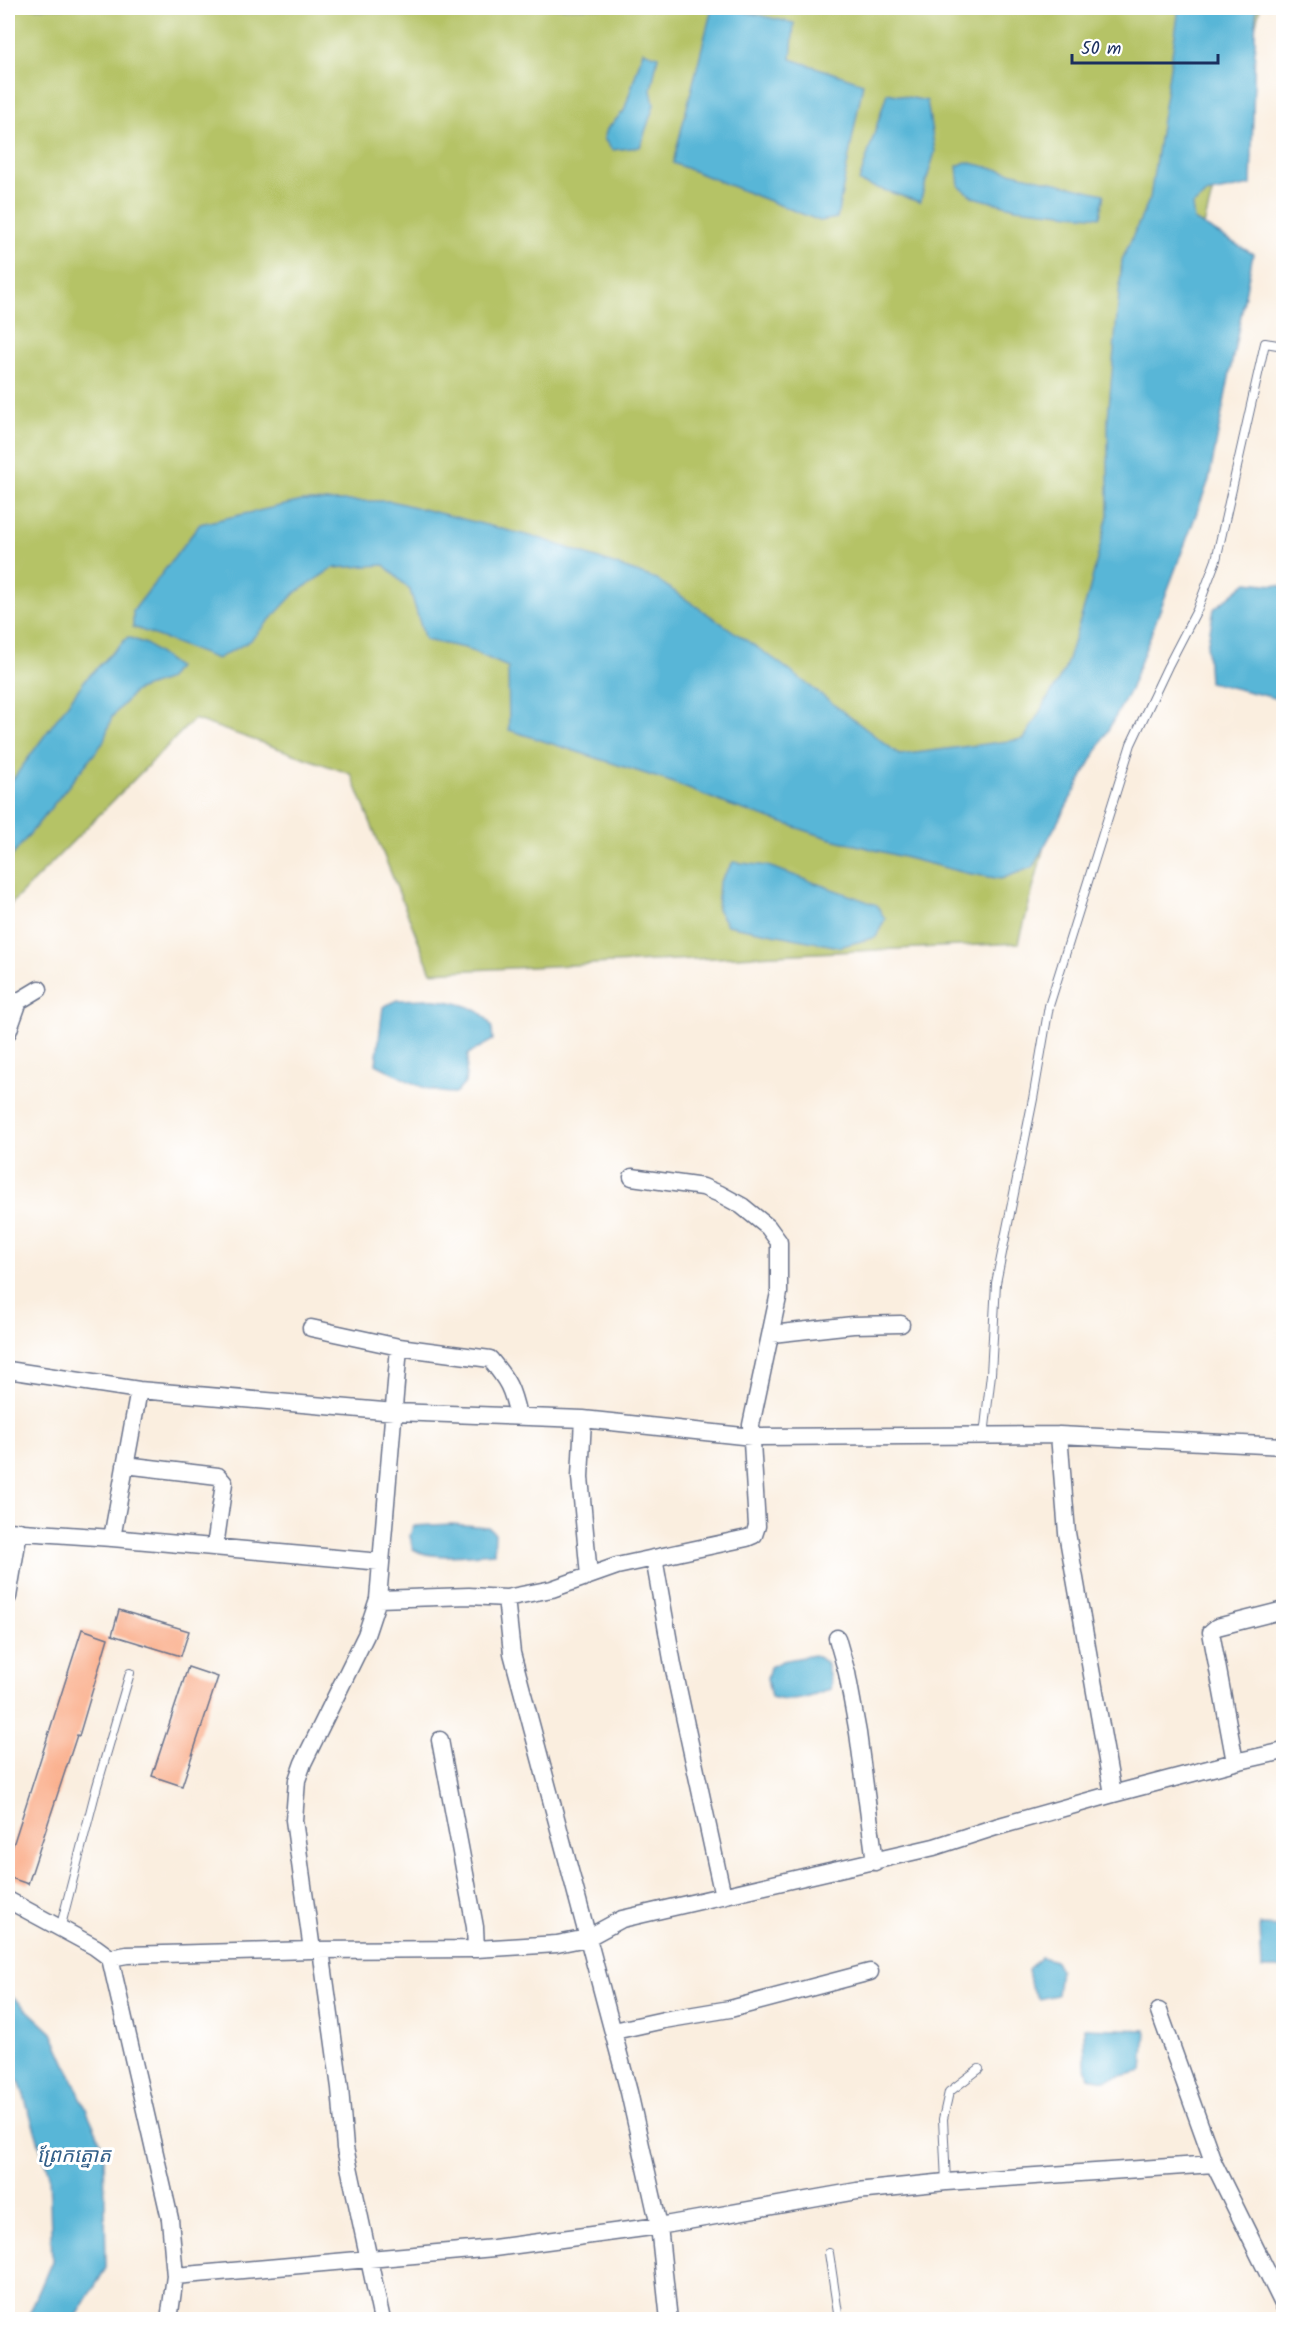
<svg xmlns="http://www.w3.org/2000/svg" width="1291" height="2327" viewBox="0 0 1291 2327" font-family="Kalam,'Noto Sans Khmer',sans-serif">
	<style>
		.green { fill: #b5c366; stroke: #687962; stroke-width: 1.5 }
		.water { fill: #59b6d7; stroke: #3a729a; stroke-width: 1.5 }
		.building { fill: #fab08e }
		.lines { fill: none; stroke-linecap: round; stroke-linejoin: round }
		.lane-casing { stroke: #69728b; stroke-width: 10 }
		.street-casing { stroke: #69728b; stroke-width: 19 }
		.lane { stroke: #fff; stroke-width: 8 }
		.street { stroke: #fff; stroke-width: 16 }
		.labels { text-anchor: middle; stroke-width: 6; stroke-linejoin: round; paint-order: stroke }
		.water-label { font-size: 20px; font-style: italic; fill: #315e88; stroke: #fff }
	</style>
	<rect width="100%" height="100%" fill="#fff"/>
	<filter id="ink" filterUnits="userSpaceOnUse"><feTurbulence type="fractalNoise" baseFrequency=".0167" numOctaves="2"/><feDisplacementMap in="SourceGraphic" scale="12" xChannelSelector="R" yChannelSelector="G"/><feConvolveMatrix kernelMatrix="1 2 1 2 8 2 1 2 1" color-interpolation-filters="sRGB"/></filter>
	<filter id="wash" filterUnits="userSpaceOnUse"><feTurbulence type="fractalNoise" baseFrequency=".008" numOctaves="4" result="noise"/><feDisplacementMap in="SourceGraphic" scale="24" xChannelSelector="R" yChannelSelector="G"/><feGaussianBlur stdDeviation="1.35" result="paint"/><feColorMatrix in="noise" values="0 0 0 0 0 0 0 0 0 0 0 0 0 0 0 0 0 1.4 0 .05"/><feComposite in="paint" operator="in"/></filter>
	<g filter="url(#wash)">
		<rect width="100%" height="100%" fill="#faeedf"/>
		<path class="green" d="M8,8h1252l-241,935 -588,29 -80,-198 -157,-55 -186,188z"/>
		<path class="water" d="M712,8h15l67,15 -3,36 72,24 -26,135 -17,3 -147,-58z
			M1177,8h79l-5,177 -45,9 -14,12 2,14 59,34 -44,226 -79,210 -97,177 -32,12 -35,-6 -138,-35 -99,-33 -61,-24 -159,-51 -1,-63 -43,-19 -40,-8 -15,-50 -26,-25 -51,3 -38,25 -45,48 -33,18 -84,-32v-16l67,-87 102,-23h89l151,38 114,40 121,82 123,94 124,-16 41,-70 23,-74 20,-80v-97l14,-158 28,-62 28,-183z
			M643,51l15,5 -7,34 3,15 -14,42 -28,3 -8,-11 3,-10 17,-18z
			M887,93l40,8 8,51 -15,50 -61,-20z
			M966,162l138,32 -4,23 -84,-9 -43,-11 -14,-11 -2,-20z
			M1247,582l36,4v114l-74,-18 -2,-35 7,-38z
			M128,637l18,7 31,23 -8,12 -34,12 -23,26 -9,26 -95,118v-75l77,-106z
			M733,862l35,4 109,39 8,14 -9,18 -37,10 -112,-22 -10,-16 2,-26z
			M426,999c21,2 55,4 65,27 2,3 1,10 2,14l-25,14 -3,29 -9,10c-30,1 -54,-16 -80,-29l7,-57 14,-7z
			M452,1524l36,3 7,6 -1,20c-23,1 -62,8 -81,-4l-3,-13 3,-10z
			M814,1655l12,7 5,22 -1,5c-20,9 -38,15 -59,8l-4,-18 3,-12 12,-6z
			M1260,1925l23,1v43h-21z
			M1041,1957l14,4 5,9 -3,25 -18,4 -8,-12 -3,-18z
			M8,1992l44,41 52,116 2,119 -31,51h-48l25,-58 -3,-86 -29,-92 -12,-12z
			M1084,2028l62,2 -3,41 -38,9 -16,-3 -4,-13z"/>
		<g id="blocks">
			<path class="building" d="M119,1610l70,21 -8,25 -69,-21z
				M82,1629l26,9 -29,98 -2,-1 -49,149 -20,-7v-16z
				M188,1667l30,10 -36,109 -30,-10z"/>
		</g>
	</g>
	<g filter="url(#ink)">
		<use href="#blocks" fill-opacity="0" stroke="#69728b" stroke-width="1.5"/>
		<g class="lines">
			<defs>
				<path id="lane" d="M984,1436l7,-62 5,-91 37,-184 16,-93 82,-262 37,-78 29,-56 19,-50 49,-217 19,3
					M60,1929l37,-143 33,-113
					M946,2182l-3,-63 6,-27 30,-23
					M829,2253l10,67"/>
				<path id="street" d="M8,1032l11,-31 20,-12
					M632,1177l71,10 17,7 22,12 26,21 11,15v51l-28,132 6,101 -3,9 -7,3 -93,20
					M311,1328l88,19 91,12c18,22 22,29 28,57
					M772,1334l81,-9 48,-1
					M8,1370l131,20 256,22 188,7 169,18 307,-2 225,11
					M583,1419l-3,58 9,99
					M1059,1435l8,98 46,261
					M125,1465l93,11 6,7 -9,64
					M8,1531l104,7 269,24
					M112,1538l27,-148
					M8,1597l11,-66
					M378,1599l91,-3 37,2
					M837,1638l10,35 11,60 17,129
					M440,1740l35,187 1,22
					M1235,1762l-24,-130 6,-5 67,-17
					M8,1900l87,47 15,11 60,261 5,57 -6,44
					M312,1950l-18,-130 3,-40 6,-17 63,-128 12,-36 21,-252
					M321,1950l19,138 5,60 37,172
					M110,1958l17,-3 185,-5 164,-1 81,-5 30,-6 35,-19 312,-72 62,-20 117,-33 122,-32 49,-11
					M1159,2011l55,153 70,142
					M614,2031l50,-11 66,-11 140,-37
					M175,2276l319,-28 165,-22 198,-35 89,-9 268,-18
					M669,2320l-10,-94 -30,-134 -117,-439 -6,-55 46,-9 65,-23 37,-8 19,107 50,231"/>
			</defs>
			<use href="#lane" class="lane-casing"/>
			<use href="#street" class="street-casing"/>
			<use href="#lane" class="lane"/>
			<use href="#street" class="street"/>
		</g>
	</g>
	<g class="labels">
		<g class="water-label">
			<text x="74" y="2162">ព្រែកត្នោត</text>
		</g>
	</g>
	<rect width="1291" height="2327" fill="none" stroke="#fff" stroke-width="30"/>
	<path d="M1072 54v9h146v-9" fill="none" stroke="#1b2f5e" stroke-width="3"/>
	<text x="1081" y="54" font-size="18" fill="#1b2f5e" stroke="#ffffff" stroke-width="4.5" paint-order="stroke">50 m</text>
</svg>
